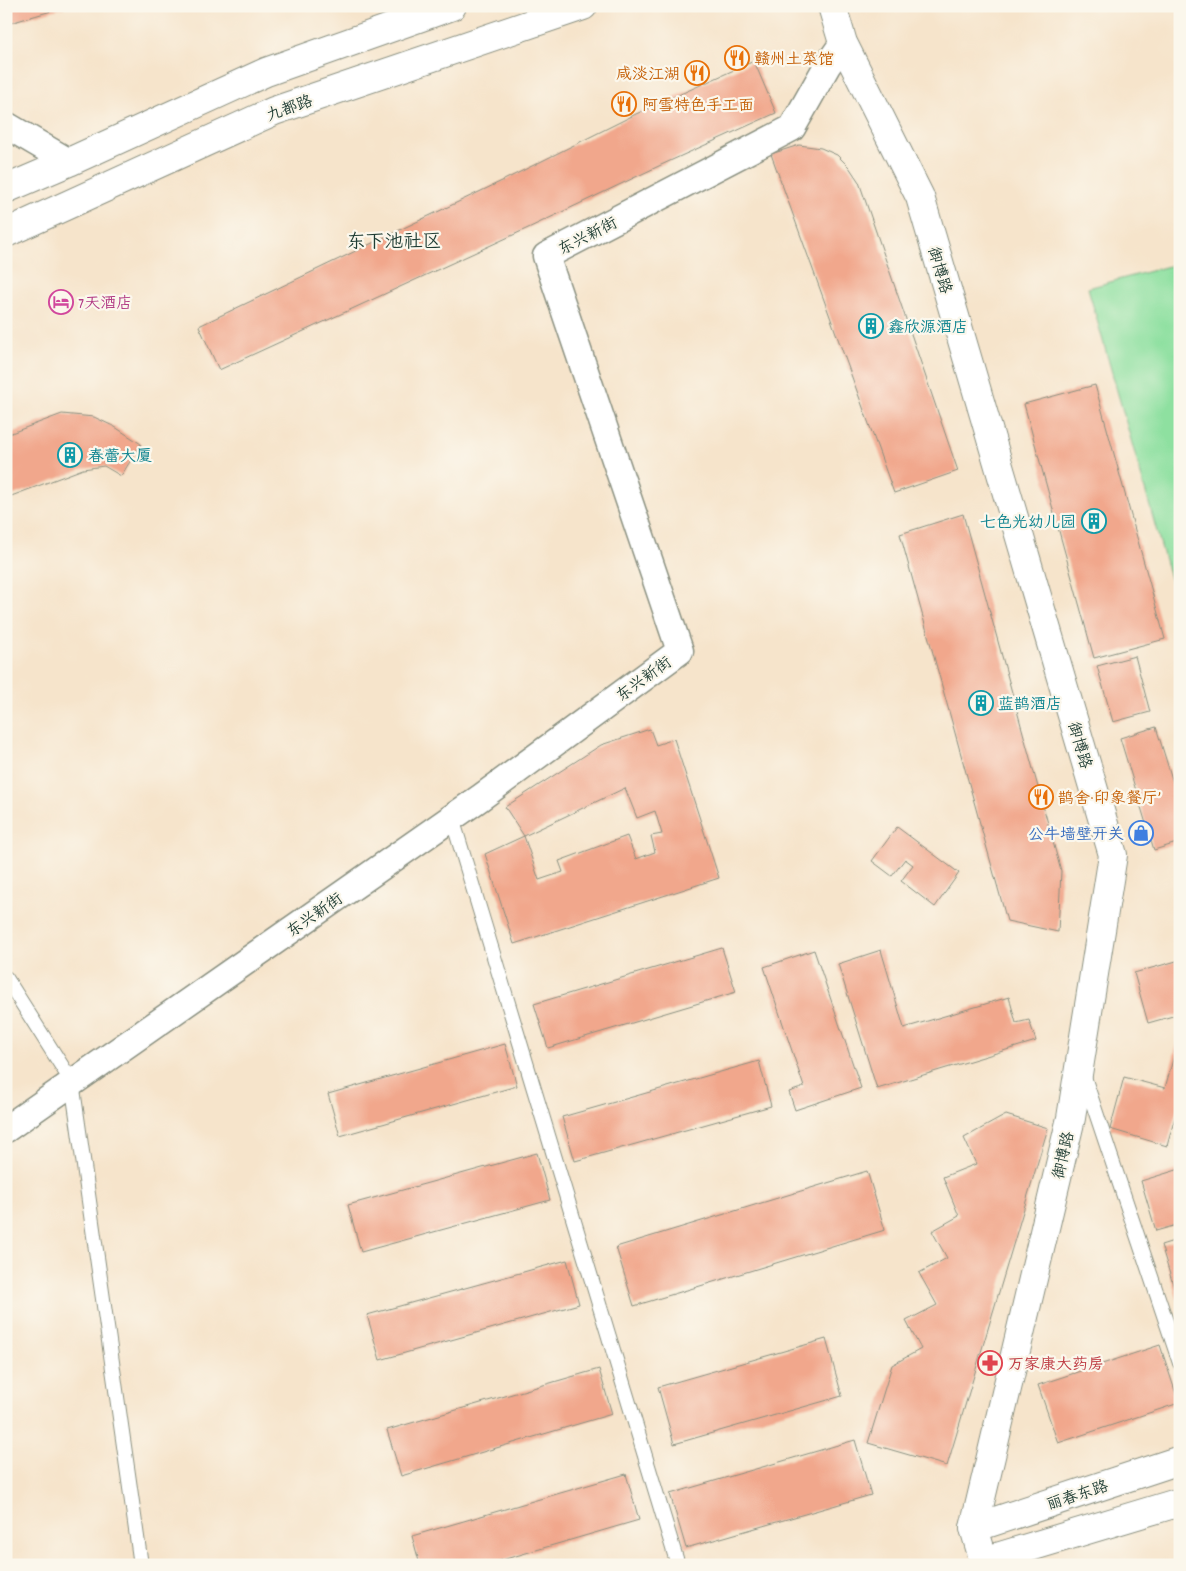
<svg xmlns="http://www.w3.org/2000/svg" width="1186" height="1571" viewBox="0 0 1186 1571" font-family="Dekko,'LXGW WenKai TC',sans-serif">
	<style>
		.green { fill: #8ee0a0; stroke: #568e6a }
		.building { fill: #f1a78c }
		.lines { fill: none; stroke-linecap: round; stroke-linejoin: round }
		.service-casing { stroke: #8a9080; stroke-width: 16 }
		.minor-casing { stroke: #8a9080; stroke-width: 29 }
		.tertiary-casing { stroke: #8a9080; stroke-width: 30 }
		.secondary-casing { stroke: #8a9080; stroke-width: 30 }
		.primary-casing { stroke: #8a9080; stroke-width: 30 }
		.service { stroke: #fff; stroke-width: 14 }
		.minor { stroke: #fff; stroke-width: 26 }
		.tertiary { stroke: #fff; stroke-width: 28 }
		.secondary { stroke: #fff; stroke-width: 28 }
		.primary { stroke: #fff; stroke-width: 28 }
		.labels { text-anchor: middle; stroke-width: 4.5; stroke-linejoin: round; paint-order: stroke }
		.food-label { font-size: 16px; fill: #c56008; stroke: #fbf7ec; text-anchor: start }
		.street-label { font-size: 16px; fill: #1f3d34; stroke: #fbf7ec }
		.hotel-label { font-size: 16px; fill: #b23c85; stroke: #fbf7ec; text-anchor: start }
		.culture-label { font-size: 16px; fill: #0d838f; stroke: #fbf7ec; text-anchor: start }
		.shop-label { font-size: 16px; fill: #366cbe; stroke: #fbf7ec; text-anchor: end }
		.health-label { font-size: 16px; fill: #be3a42; stroke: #fbf7ec; text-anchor: start }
		.quarter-label { font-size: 19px; fill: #1f3d34; stroke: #fbf7ec }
	</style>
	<rect width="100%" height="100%" fill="#fbf7ec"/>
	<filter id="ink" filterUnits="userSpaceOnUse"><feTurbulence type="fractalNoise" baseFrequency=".02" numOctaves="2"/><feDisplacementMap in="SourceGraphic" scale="10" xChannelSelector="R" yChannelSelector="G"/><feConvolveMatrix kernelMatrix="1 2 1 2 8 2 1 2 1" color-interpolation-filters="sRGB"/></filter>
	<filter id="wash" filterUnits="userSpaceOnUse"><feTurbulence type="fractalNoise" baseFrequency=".0096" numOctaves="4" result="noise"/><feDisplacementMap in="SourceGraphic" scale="20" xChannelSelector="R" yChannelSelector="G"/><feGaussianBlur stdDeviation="1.12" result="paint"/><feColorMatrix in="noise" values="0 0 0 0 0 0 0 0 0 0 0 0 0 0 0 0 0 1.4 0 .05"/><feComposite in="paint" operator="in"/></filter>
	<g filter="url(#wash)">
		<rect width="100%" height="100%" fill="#f6e4cb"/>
		<path class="green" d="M1180,263v350l-92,-325z"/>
		<g id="blocks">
			<path class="building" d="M6,6h58l1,1 -58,17z
				M754,61l22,52 -115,52 -137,65 -305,140 -20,-44 303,-145 134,-67z
				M799,145l22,3 16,7 12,12 10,15 99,289 -64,22 -123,-339z
				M1095,385l70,254 -71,19 -70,-254z
				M62,414l32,3 21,10 26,17 -20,32 -17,-10 -21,3 -77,29v-63z
				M963,514l98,357 -3,61 -51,-11 -107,-387z
				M1135,656l15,56 -37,10 -16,-56z
				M1156,727l24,78v37l-26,8 -34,-112z
				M650,729l6,16 18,-6 45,139 -205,66 -29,-90 39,-18 15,44 24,-8 -4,-11 68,-25 9,23 19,-7 -4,-16 11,-2 -7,-23 -18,7 -12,-30 -101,48 -19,-29 96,-62z
				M897,827l62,46 -24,34 -34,-26 12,-16 -8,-6 -13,17 -20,-15z
				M722,948l14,44 -188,56 -14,-44z
				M814,950l47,138 -66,22 -6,-18 15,-5 -40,-120z
				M881,950l23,78 105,-31 7,26 13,-3 7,21 -159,48 -39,-125z
				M1180,960v54l-32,9 -14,-50z
				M1179,1038l1,61 -13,47 -57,-17 14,-52 41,11z
				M505,1044l12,42 -177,50 -12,-42z
				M759,1061l12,45 -196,55 -13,-44z
				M1006,1115l42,13 -101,338 -79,-23 24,-78 29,-16 -15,-28 31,-16 -18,-32 28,-15 -15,-27 27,-15 -16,-39 33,-13 -12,-26z
				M537,1153l13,47 -189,52 -13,-47z
				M1180,1169v55l-24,7 -15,-50z
				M867,1171l18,59 -251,76 -18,-59z
				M1180,1239v65h-1l-18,-59z
				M567,1260l12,44 -199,56 -13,-45z
				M826,1339l16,57 -168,48 -16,-57z
				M1160,1345l19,58 -121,40 -20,-58z
				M599,1369l13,45 -211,62 -14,-46z
				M855,1440l16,55 -185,53 -16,-54z
				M626,1474l13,46 -154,45h-65l-8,-29z"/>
		</g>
	</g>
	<g filter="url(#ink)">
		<use href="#blocks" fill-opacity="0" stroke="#8a9080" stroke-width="1"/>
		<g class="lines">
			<defs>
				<path id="service" d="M452,818l226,747
					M6,978l66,104 69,483
					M1083,1074l97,289"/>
				<path id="minor" d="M6,125l63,37
					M6,1129l474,-331 200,-147 -134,-395 246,-128 35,-62 16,-23"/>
				<path id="tertiary" d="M832,6l11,37 77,154 193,658 -42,263 -97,410 11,37"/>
				<path id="secondary" d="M974,1528l206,-68
					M984,1561l196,-59"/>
				<path id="primary" d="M6,189l63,-27 197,-90 186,-66
					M6,233l268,-122 309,-105"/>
			</defs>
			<use href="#service" class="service-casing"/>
			<use href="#minor" class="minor-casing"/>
			<use href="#tertiary" class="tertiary-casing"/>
			<use href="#secondary" class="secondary-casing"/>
			<use href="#primary" class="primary-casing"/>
			<use href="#service" class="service"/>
			<use href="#minor" class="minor"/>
			<use href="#tertiary" class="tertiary"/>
			<use href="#secondary" class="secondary"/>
			<use href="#primary" class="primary"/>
		</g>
	</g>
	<defs>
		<symbol id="restaurant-ring" viewBox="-11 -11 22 22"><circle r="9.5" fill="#fbf7ec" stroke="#e8710a" stroke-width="1.5"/><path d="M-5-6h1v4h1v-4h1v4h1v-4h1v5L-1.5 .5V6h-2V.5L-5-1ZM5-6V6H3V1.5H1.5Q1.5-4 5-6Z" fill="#e8710a"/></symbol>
		<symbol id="hotel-ring" viewBox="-11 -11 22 22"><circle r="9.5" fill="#fbf7ec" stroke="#d1479c" stroke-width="1.5"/><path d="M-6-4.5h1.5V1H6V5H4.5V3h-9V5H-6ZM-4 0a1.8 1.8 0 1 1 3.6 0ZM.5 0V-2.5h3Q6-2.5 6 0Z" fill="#d1479c"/></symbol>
		<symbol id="building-ring" viewBox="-11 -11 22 22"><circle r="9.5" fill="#fbf7ec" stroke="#0f9aa8" stroke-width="1.5"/><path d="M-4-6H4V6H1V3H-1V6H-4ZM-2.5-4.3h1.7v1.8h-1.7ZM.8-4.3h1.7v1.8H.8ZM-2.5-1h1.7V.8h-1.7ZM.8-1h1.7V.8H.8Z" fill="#0f9aa8"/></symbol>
		<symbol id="shop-ring" viewBox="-11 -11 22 22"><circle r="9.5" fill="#fbf7ec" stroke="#3f7fe0" stroke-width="1.5"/><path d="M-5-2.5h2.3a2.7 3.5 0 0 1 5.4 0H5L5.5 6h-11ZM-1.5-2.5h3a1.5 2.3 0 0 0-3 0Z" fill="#3f7fe0"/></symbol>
		<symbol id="pharmacy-ring" viewBox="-11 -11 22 22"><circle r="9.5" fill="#fbf7ec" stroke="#e0444e" stroke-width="1.5"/><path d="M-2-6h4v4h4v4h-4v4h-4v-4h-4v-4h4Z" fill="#e0444e"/></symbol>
	</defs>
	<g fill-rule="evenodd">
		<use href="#restaurant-ring" x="723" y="44" width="28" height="28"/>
		<use href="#restaurant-ring" x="683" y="59" width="28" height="28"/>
		<use href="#restaurant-ring" x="610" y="90" width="28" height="28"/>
		<use href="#hotel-ring" x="47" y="288" width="28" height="28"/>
		<use href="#building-ring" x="857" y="312" width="28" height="28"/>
		<use href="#building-ring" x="56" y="441" width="28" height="28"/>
		<use href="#building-ring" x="1080" y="507" width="28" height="28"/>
		<use href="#building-ring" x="967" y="689" width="28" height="28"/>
		<use href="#restaurant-ring" x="1027" y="783" width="28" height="28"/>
		<use href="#shop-ring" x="1127" y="819" width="28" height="28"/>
		<use href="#pharmacy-ring" x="976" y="1349" width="28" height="28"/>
	</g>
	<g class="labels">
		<g class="food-label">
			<text x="754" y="64">赣州土菜馆</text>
			<text x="680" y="79" text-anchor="end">咸淡江湖</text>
			<text x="642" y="110">阿雪特色手工面</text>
			<text x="1058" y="803">鹊舍·印象餐厅’</text>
		</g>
		<g class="street-label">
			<text transform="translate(289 107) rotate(-20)" y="6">九都路</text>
			<text transform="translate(587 235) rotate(-27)" y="6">东兴新街</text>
			<text transform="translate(941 270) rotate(74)" y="6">御博路</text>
			<text transform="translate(643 678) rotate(-36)" y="6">东兴新街</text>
			<text transform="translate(1081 745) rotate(74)" y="6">御博路</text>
			<text transform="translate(314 914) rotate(-35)" y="6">东兴新街</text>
			<text transform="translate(1062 1155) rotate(-77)" y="6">御博路</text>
			<text transform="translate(1077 1494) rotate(-18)" y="6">丽春东路</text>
		</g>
		<g class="hotel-label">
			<text x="78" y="308">7天酒店</text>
		</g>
		<g class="culture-label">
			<text x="888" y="332">鑫欣源酒店</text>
			<text x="88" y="461">春蕾大厦</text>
			<text x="1076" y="527" text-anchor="end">七色光幼儿园</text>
			<text x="998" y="709">蓝鹊酒店</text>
		</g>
		<g class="shop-label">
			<text x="1124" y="839">公牛墙壁开关</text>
		</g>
		<g class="health-label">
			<text x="1008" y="1369">万家康大药房</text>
		</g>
		<g class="quarter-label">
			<text x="394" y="247">东下池社区</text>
		</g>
	</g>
	<rect width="1186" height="1571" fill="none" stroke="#fbf7ec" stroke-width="25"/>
</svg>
